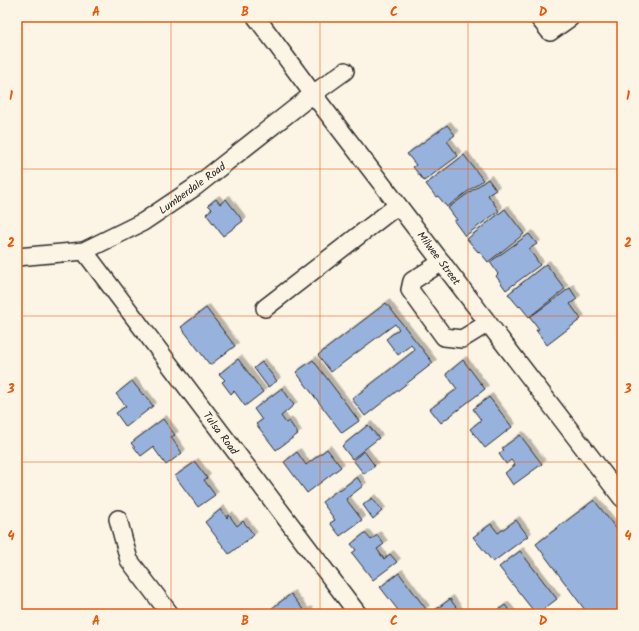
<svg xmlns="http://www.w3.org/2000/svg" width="639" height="631" viewBox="0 0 639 631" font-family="Kalam,sans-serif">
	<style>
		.building { fill: #98b2de; stroke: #2b2b2b; filter: url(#shadow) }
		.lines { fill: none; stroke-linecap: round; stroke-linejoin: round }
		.minor-casing { stroke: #2b2b2b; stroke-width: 20 }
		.minor { stroke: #fcf5e5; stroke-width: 17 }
		.grid { fill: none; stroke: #e8590c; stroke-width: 1; stroke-opacity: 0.55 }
		.labels { text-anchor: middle; stroke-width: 3; stroke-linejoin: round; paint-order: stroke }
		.street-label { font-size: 11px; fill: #2b2b2b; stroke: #fcf5e5 }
		.neatline { fill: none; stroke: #e8590c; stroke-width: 1.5 }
		.grid-label { font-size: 13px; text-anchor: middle; font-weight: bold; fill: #e8590c }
	</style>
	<defs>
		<filter id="shadow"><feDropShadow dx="3.5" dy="-3.5" stdDeviation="0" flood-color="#0004"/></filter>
	</defs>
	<rect width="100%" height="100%" fill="#fcf5e5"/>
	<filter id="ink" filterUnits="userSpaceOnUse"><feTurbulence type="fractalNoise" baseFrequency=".025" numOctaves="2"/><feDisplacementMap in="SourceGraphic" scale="8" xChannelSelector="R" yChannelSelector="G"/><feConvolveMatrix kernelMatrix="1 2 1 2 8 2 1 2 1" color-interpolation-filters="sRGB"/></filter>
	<g filter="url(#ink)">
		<path class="building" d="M447,125l8,10 -8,6 11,15 -34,25 -11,-14 3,-2 -9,-11z
			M464,155l19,25 -36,27 -9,-11 -2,1 -10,-13z
			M488,179l8,11 -8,5 11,16 -34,25 -11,-15 3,-1 -9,-12z
			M216,199l4,5 6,-5 17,22 -20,15 -17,-22 6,-5 -4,-4z
			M505,209l19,25 -36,28 -9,-11 -1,1 -11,-13z
			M529,234l8,10 -8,5 11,16 -34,25 -10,-14 2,-2 -8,-12z
			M546,264l19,25 -36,28 -9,-11 -1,1 -11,-13z
			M570,288l7,11 -7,5 11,15 -34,26 -11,-15 3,-1 -9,-12z
			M386,303l47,60 -68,53 -13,-17 63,-49 -4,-5 -13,10 -12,-16 13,-10 -4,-5 -64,48 -13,-17z
			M206,308l29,38 -25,19 -29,-38z
			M238,359l25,33 -18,14 -11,-15 -3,3 -9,-12 3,-2 -6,-6z
			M313,360l46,61 -17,12 -46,-61z
			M463,360l22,29 -44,34 -11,-14 27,-20 -11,-15z
			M262,362l15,19 -9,6 -14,-19z
			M132,381l11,14 1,-1 9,12 -27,21 -10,-14 10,-7 -10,-12z
			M282,388l12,17 -13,11 5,7 3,-2 9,13 -22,16 -20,-26 6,-4 -8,-11z
			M489,397l23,30 -27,21 -15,-19 11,-9 -8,-11z
			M163,419l12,16 -4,2 11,16 -16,12 -13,-18 -12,9 -10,-13z
			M368,425l11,13 -27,21 -10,-13z
			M520,435l22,29 -29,21 -8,-12 10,-8 -4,-5 -5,4 -7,-10 5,-4 -2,-2z
			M327,449l14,18 -34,26 -23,-31 13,-10 9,13z
			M364,451l11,15 -11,8 -11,-14z
			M195,462l12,16 -3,2 11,15 -17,12 -23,-31z
			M357,477l6,9 -17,13 16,21 -22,16 -10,-13 5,-3 -13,-18 17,-13 1,1z
			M372,498l10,13 -9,8 -10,-14z
			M594,500l28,36v78h-34l-52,-70z
			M221,509l6,9 2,-3 8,11 6,-5 11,14 -25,19 -24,-32z
			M516,520l12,16 -35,26 -20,-25 18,-13 7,9z
			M365,533l6,7 6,-5 7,9 -7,5 7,10 6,-5 7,8 -24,18 -21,-27 4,-3 -5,-6z
			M520,551l37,48 -20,15h-1l-37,-47z
			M399,573l27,36 -7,5h-18l-21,-27z
			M291,594l14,18 3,-2 3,4h-34l-5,-6z
			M450,599l11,15h-31z
			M505,605l7,9h-19z"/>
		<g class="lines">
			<defs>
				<path id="minor" d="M256,17l57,77 309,404
					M538,17l12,15 21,-15
					M84,251l274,363
					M17,257l67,-6 59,-29 52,-35 118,-93 32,-23
					M442,262l-30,19 -2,9 34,47 18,2 26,-16
					M265,308l133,-103
					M118,519l11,41 41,54"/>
			</defs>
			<use href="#minor" class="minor-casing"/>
			<use href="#minor" class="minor"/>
		</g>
	</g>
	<path class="grid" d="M171,17v597M320,17v597M468,17v597M17,169h605M17,316h605M17,462h605"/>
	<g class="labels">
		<g class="street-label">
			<text transform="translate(192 188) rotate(-36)" y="4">Lumberdale Road</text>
			<text transform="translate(439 258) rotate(53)" y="4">Milwee Street</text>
			<text transform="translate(221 433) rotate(53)" y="4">Tulsa Road</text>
		</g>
	</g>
	<rect width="639" height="631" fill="none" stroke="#fcf5e5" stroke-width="44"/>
	<rect x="22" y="22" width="595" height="587" class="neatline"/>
	<g class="grid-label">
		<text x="96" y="16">A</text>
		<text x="245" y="16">B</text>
		<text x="394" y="16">C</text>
		<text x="543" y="16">D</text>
		<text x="11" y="100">1</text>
		<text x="628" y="100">1</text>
		<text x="11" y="247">2</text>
		<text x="628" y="247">2</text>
		<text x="11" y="393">3</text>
		<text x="628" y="393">3</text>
		<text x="11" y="540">4</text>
		<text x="628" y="540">4</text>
		<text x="96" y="625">A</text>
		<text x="245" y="625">B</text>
		<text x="394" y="625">C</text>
		<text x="543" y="625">D</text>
	</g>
</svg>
